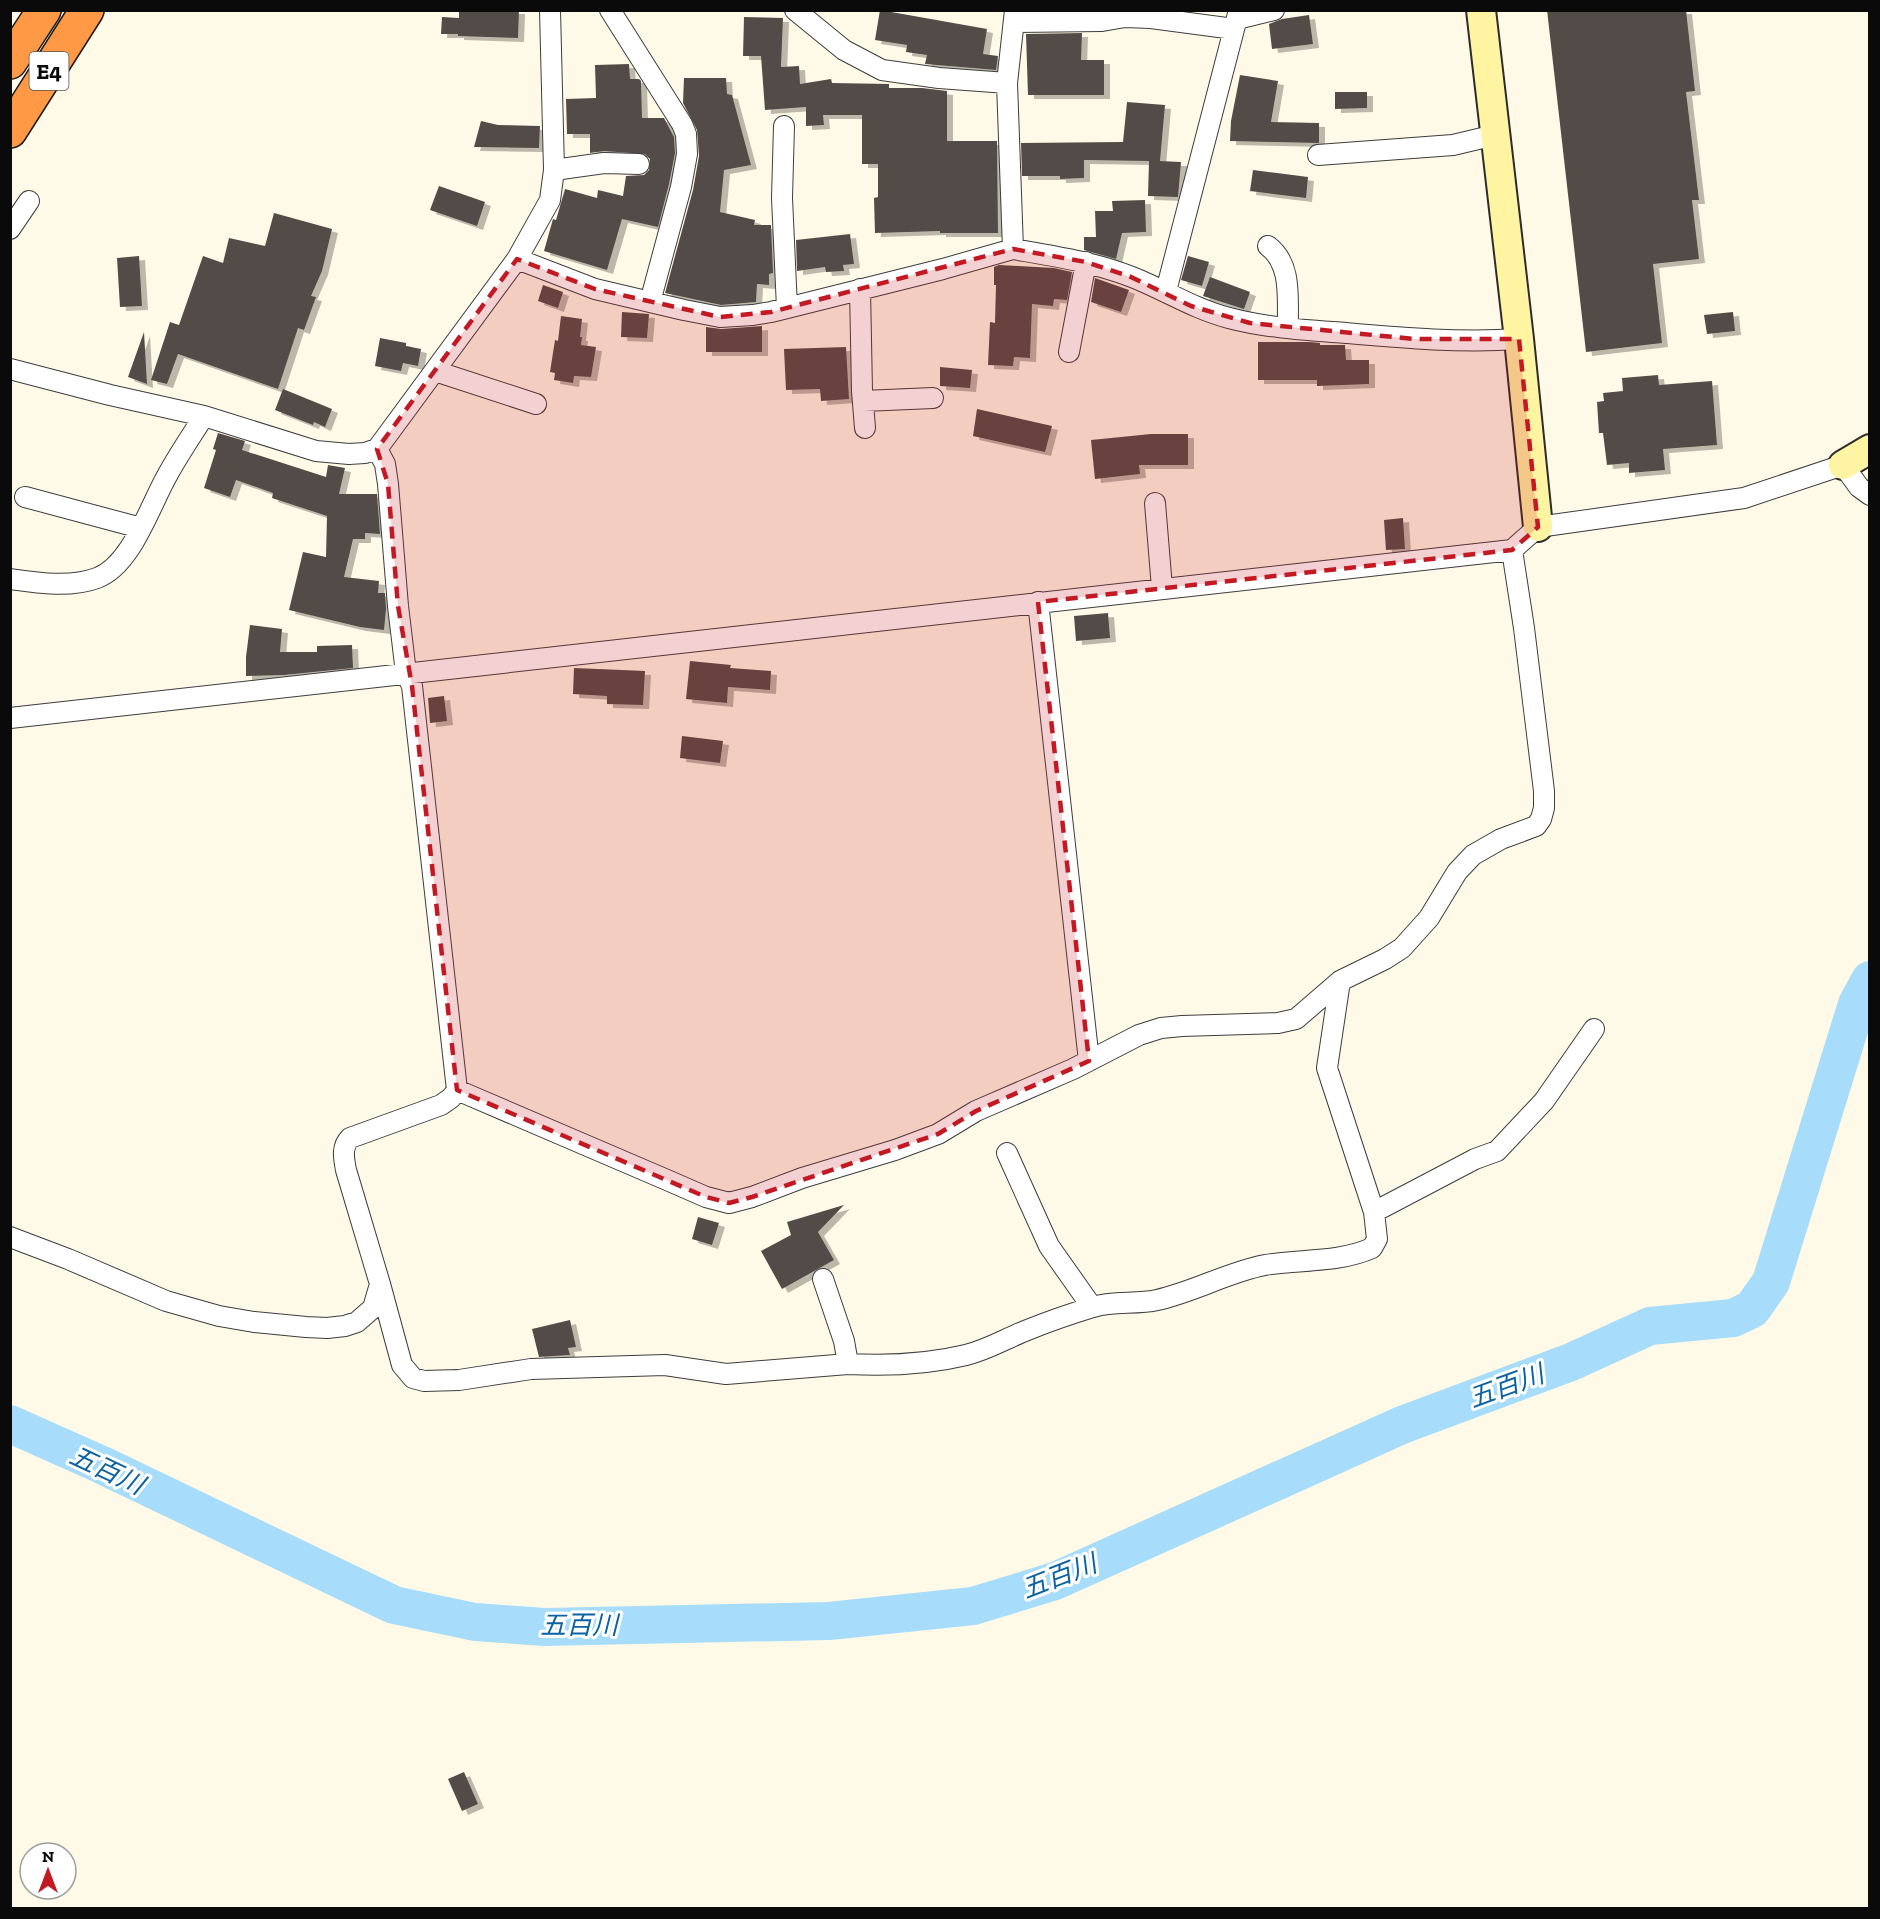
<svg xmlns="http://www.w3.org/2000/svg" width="1880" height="1919" viewBox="0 0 1880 1919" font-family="'Zilla Slab','Noto Sans JP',serif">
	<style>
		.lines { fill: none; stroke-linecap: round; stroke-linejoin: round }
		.river { stroke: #a7dcfb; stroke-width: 38 }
		.building { fill: #534b46; filter: url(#shadow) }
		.street-casing { stroke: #3d3d3d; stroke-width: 22 }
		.secondary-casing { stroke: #2c2c2c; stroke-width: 32 }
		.highway-casing { stroke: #1b1b1b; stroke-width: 36 }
		.street { stroke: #fff; stroke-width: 20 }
		.secondary { stroke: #fff4a2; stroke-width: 28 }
		.highway { stroke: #ff9945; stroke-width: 33 }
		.marked { fill: #c21922; fill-opacity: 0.2; stroke: #c21922; stroke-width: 4.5; stroke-dasharray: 12 8; stroke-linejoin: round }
		.labels { text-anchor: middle; stroke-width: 6; stroke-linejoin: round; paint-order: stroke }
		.shield { fill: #fff; stroke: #545454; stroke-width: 1.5 }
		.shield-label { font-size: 22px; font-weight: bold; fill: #0a0a0a }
		.water-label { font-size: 26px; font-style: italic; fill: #0c62a3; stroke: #fff }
	</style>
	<defs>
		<filter id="shadow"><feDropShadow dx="6" dy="4" stdDeviation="0" flood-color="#0004"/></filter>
	</defs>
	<rect width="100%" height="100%" fill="#fffae7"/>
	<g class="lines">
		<path class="river" d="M10,1424l92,41 292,140 81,17 69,5 285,-6 144,-15 82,-25 347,-156 169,-63 79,-36 83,-8 19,-9 19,-27 86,-278 13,-24"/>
	</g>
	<path class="building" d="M459,10h60l-1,28 -60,-2v-2h-17l1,-17 17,1z
		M880,10l107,19 -4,25 15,2 -2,14 -71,-6 2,-9 -21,-3 1,-7 -32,-5z
		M1547,10h139l9,81 -9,1 13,108h-7l7,59 -46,5 9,79 -76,9z
		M1309,15l4,29 -41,5 -3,-25 13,-5z
		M744,17l39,1 -2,49 18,-1 1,18 31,-5 1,4 57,1v4h33l25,3v50h50l1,92h-58v-2l-65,2 -1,-35 4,-1v-33h-16v-49h-39l1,10 -18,1v-19l-41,3 -4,-54h-18z
		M1082,33l-1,27h23v35h-76l-2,-61z
		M629,64l1,15h9l2,2 1,37h22l10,19 1,16 -6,31 -11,43 -36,-8 -15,51 -63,-19 9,-32 3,1 9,-31 32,9 1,-8 25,6 3,-20 18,-1 5,-5 1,-11 -5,-5 -41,-3 -14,2v-19h-23l-1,-35 30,-1 -1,-33z
		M1240,75l38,6 -7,41 48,1v20l-89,-2 1,-20z
		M684,78h42l1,16 5,1 19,70 -27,5 -4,42 35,8 -1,5h17l2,48 -4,1v11l-12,-1 -1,18 -35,3 -56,-12 28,-103 6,-34 -2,-26 -14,-27z
		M1335,92h32v16l-32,1z
		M1127,102l38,3 -5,56 21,1 -3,35 -30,-1 1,-35 -65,-1v18l-24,1v-3h-38l-1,-33 102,-1z
		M481,121l17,4 42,1 -1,22 -65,-1z
		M1253,170l55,7 -2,21 -56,-7z
		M439,186l46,16 -8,24 -47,-16z
		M1145,200l1,32 -24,1 -6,26 -32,-9v-13h12l-1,-26h18l-1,-10z
		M274,213l58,16 -10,42 -11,25 5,1 -12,33 -6,-2 -20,61 -100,-35 -11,30 -16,-4 19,-58 9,3 24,-69 20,7 6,-25 36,8z
		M850,234l4,30 -11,1 1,6 -18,1 -1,-5 -28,4 -1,-31z
		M139,256l3,50 -22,1 -3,-49z
		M1188,256l21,6 -7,24 -21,-6z
		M999,265l55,3 18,4 -5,28 -13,-1 -1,7 -21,-2 -2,54 -16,-1 -1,9 -25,-1 2,-43 5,1 1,-38h-2v-18z
		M1210,277l40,15 -6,17 -41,-13z
		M1095,278l34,12 -8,22 -30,-10z
		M543,285l20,7 -5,16 -20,-7z
		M622,312l27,2 -2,24 -26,-1z
		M1733,312l2,19 -28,3 -3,-19z
		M561,316l21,3 -2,18h2l-1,8 15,2 -5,30 -17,-1 -1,7 -19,-3 1,-7 -5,-1 5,-32 3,1z
		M762,326v26h-56v-25l15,2z
		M144,332l3,52 -19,-7z
		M380,338l26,5v3l15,3 -3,17 -15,-3 -2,8 -26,-5z
		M1258,342h52l10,1v2h25l1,15h23v24l-52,2v-6h-59z
		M846,347l3,52 -28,2 -1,-12 -34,1 -2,-41z
		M940,367l32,3 -2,18 -30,-2z
		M1658,375l1,10 53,-4 5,64 -54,4 2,21 -36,3v-10l-22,2 -4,-32h-4l-2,-31 7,-1 -1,-8 20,-2 -1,-13z
		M283,389l49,20 -7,18 -11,-5 -1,3 -38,-15z
		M977,409l75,17 -7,26 -72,-16z
		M218,433l27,8 -3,9 84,27 2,-12 17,3 -6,26h38l3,40 -15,-1v6h-12l-9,38 35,4 -1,12h7l1,16 -2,21 -24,-3 -71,-17 14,-58 23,5 1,-41 -55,-18 1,-5 -37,-13 -6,17 -26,-9 12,-38 -3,-1z
		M1151,434h37v31h-49l1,9 -45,5 -4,-39z
		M1403,518l2,31 -19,1 -2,-30z
		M1108,613l2,25 -34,3 -2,-25z
		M250,625l32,4 -2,23h37v-6l35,-1 1,23 -69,7 -38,1v-19z
		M690,661l41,4 -1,3 41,3 -1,19 -42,-3 -1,16 -41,-4z
		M574,668l71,3 -2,34 -36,-1v-8l-34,-2z
		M444,696l3,25 -17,2 -2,-25z
		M682,736l41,5 -3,22 -40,-5z
		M844,1205l-26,27 16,28 -52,29 -21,-38 30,-16 -4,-13z
		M698,1217l21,6 -7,22 -20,-6z
		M570,1320l6,27 -8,1 2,7 -31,2 -7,-28z
		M464,1772l14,32 -16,7 -14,-32z"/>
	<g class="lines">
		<defs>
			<path id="street" d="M610,10l72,114 4,10 1,20 -6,33 -31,115
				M795,10l49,40 38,20 57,8 68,5
				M1237,19l37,-9
				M1014,22l88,-1 23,-4 26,1 83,11
				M784,126l-2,72 5,110
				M1318,155l135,-10 42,-10
				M554,170l50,-7 35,1
				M10,229l19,-28
				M1268,246c25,19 19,54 20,82
				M1013,249c40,7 81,13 119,28 33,13 62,32 97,41 38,10 78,12 117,15 58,5 115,10 173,6
				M517,259l78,30 89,21 36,7 33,-2 18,-3 172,-43 70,-20 -6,-166 8,-73
				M860,289l2,102 3,37
				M1166,291l73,-281
				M1069,352l17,-90
				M10,369l100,26 94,21 112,35 33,3 16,-1 12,-4 140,-190 33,-59 4,-30 -4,-160
				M435,371l101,33
				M863,401l70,-3
				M377,449l8,15 3,20 10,122 8,67 6,13 45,404 210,90 39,17 23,6 23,-6 50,-19 93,-28 43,-16 38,-23 97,-42 66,-34 22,-7 21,-2 96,-3 18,-4 44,-38 45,-22 17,-11 27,-30 28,-46 16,-17 28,-16 35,-13 5,-7 3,-11v-17l-20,-163 -12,-78
				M25,497l116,31
				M1155,503l7,85
				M10,579c28,4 60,9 87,-1 35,-13 53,-73 71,-104 11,-20 24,-39 36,-58
				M1038,602l51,459
				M10,718l1502,-168 26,-23 206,-29 99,-33 16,22 11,8
				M1007,1153l42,93 43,61
				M1374,1212l101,-53 22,-8 47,-50 50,-72
				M10,1237l58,22 98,42 53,15 35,6 52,5 21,1 18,-2 12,-4 16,-14 7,-24 -34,-114c-2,-11 -5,-23 4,-32l91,-33 10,-7 6,-8
				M823,1279l21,62 4,23
				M380,1284l22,81 11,13 11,3 35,-1 72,-11 134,-4 61,9 122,-10c38,2 81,0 118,-9 21,-5 39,-16 59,-24 22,-9 45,-17 68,-24 20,-7 43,-2 64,-7 37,-8 71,-28 108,-35 36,-6 73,-2 107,-17l5,-9 -3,-27 -47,-144 13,-87"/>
			<path id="secondary" d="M1481,10l38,329 19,188
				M1843,465l27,-16"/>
			<path id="highway" d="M10,62l34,-52
				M10,131l77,-121"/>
		</defs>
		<use href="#street" class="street-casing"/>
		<use href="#secondary" class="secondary-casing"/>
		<use href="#highway" class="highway-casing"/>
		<use href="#street" class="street"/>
		<use href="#secondary" class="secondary"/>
		<use href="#highway" class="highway"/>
	</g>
	<path class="marked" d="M1013,249l73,13 45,15 60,29 59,17 164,16h105l19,188 -26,23 -474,52 51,459 -113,50 -38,23 -186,63 -23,6 -23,-6 -249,-107 -45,-404 -14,-80 -10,-122 -11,-35 140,-190 78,30 125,28 51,-5z"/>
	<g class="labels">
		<rect class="shield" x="29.5" y="52" width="39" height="38" rx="4.5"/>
		<g class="shield-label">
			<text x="49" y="79">E4</text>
		</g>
		<g class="water-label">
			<text transform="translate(1506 1386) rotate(-20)" y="9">五百川</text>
			<text transform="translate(107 1470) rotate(25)" y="9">五百川</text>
			<text transform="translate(1059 1576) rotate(-21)" y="9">五百川</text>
			<text x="579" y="1634">五百川</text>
		</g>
	</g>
	<rect width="1880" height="1919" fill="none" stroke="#0a0a0a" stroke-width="24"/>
	<g transform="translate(48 1871)"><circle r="28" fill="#ffffff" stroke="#9d9d9d" stroke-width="1.5"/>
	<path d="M0-4.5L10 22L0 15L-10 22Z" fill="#c21922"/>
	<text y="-9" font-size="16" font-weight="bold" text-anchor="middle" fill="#0a0a0a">N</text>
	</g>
</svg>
